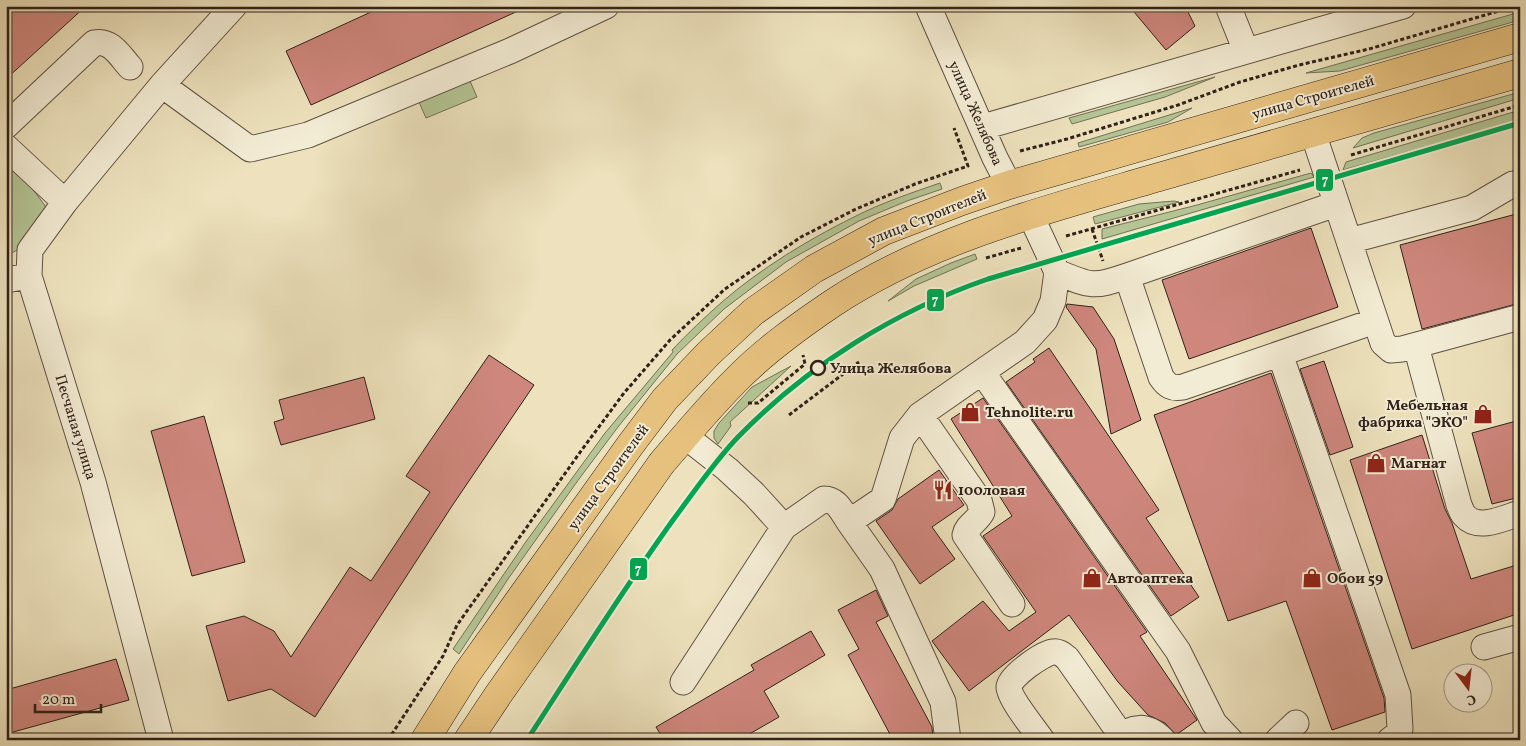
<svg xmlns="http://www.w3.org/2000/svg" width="1526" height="746" viewBox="0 0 1526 746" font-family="Vollkorn,serif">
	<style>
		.green { fill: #b4c494; stroke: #727257 }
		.building { fill: #cf877d; stroke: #30211a }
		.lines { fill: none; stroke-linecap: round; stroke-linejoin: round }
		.minor-casing { stroke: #5f5143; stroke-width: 27 }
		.major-casing { stroke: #30211a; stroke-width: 29 }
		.path { stroke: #30211a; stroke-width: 3; stroke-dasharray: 4 2.5; stroke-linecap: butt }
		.minor { stroke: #f3ecd4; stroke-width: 25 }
		.major { stroke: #e6c17e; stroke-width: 28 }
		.tram-1-casing { stroke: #f3ecd4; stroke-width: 9 }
		.tram-1 { stroke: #00a651; stroke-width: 5 }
		.stop-dot { fill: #f3ecd4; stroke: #30211a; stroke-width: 2.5 }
		.labels { text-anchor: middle; stroke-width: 4; stroke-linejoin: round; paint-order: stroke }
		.street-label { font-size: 15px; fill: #30211a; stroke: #f3ecd4 }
		.stop-label { font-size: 15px; font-weight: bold; fill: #30211a; stroke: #f3ecd4; text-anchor: start }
		.poi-label { font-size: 15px; font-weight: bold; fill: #30211a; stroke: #f3ecd4; text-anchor: start }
		.line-badge { stroke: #f3ecd4; stroke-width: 2 }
		.badge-label { font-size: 14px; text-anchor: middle; font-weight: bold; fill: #fff }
	</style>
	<rect width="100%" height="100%" fill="#ede2bd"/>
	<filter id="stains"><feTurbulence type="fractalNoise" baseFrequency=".004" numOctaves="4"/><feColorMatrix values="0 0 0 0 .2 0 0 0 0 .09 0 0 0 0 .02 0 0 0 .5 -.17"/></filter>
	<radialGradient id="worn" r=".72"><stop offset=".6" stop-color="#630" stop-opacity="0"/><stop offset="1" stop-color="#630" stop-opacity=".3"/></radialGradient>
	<path class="green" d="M1520,12v8l-180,51 -34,2z
		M1215,77l-50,20 -93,27 -3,-6z
		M470,81l7,16 -51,21 -7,-16z
		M1520,92v6l-167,50 9,-10 12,-5z
		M1192,108l-24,14 -89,25 -1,-4z
		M1520,110v10l-177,50 3,-8z
		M6,163l26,25 14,19 -25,41 -15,8z
		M1311,173l3,4 -212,62v-10l95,-24z
		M940,183l2,6 -35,12 -48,20 -73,41 -62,47 -47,45 -59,73 -39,52 -71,100 -49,75 -6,-5 72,-106 80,-110 68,-81 -1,-2c16,-17 33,-33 50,-48 38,-33 87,-63 132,-85 27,-14 57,-24 86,-34z
		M1174,201l5,1 -84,22 -2,-7 46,-13z
		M975,254l2,5 -63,27 -26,15 28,-22 35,-16z
		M791,366l-61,56 1,4 -13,18 -4,-6v-7l5,-8 33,-36z"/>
	<path class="building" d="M12,6h74l-80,73v-68z
		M384,6h145l-218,99 -25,-54z
		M1129,6h56l10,20 -29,24z
		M1520,213v90l-98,26 -22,-84z
		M1311,228l27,79 -149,52 -27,-79z
		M1067,304l26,3 21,32 27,81 -30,14 -15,-85 -30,-42z
		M1049,348l110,162 -13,8 53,79 -28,19 -165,-234 29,-20 -2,-3z
		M489,355l45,30 -82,121 -137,211 -44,-28 -43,12 -22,-75 38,-10 30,15 17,26 59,-90 21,14 59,-89 -24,-16z
		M1324,361l29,86 -23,8 -30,-86z
		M1271,373l113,325 1,14 -53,18 -46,-129 -58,20 -74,-206z
		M364,377l11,42 -94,26 -7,-23 10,-3 -5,-19z
		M983,398l164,234 -7,4 57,84 -21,15 -11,-12 -17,-8 -30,-33 -49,-67 -100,76 -37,-50 51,-40 26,30 27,-19 -53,-76 29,-20 -61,-97z
		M204,416l41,146 -53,14 -41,-145z
		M1520,420v77l-28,7 -20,-71z
		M1422,435l23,74 7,14 19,56 49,-15v49l-108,36 -62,-189z
		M939,470l25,35 -32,22 23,32 -35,25 -44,-63 16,-11 6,-11z
		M876,590l12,26 -12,6 56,105 1,13h-40l-45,-85 11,-6 -21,-39z
		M811,631l14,24 -61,36 15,26 -40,23h-75l-8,-13 98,-57 -3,-5z
		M116,659l13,41 -123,34v-44z"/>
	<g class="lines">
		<defs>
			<path id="minor" d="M928,6l67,152 14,27
				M1228,6l18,45
				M162,85l72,-79
				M6,126l88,-83c17,-4 26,13 36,24
				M983,127l420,-121
				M1313,133l70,210 8,7 11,-1 118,-32
				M6,147l59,55 -35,48 -1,26 64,206 68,258
				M65,202l97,-117 88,64 58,-14 202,-84 96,-45
				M1336,204l-209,72 34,101c6,9 11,12 22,10l192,-66
				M1031,216l26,56c33,14 36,16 70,4
				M1349,241l123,-33 41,-24 7,-1
				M6,280l23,-4
				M1416,346l43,159c2,4 3,9 6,11 13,15 39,2 55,-3
				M1280,354l118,341 2,34 -2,5 -8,6
				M982,372l196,279 36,72 16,17
				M920,415l59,85 3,12c-5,10 -15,13 -17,23l47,69
				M685,436l42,33 27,25 30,33
				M1484,647l36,-10
				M683,682l101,-155 40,-28c13,0 18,13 25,23
				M948,740l-5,-38 -61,-133 -33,-47 34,-23 19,-61 18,-23 105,-73 20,-22 8,-19 4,-29
				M1042,740c-7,-10 -33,-42 -33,-53 0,-10 34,-34 44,-35 6,-1 10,3 14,6l54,77
				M1116,740c16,-15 31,-16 47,0
				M1278,740l18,-17"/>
			<path id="major" d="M425,740l42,-67 164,-229 34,-45 44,-46 44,-41 61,-43 70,-38 78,-30 47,-16 511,-148
				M468,740l30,-45 163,-231c24,-28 48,-57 74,-83 29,-30 64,-55 98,-78 100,-66 220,-95 333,-128 118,-34 236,-68 354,-102"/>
		</defs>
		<use href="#minor" class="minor-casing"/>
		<use href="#major" class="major-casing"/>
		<path class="path" d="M1020,151l47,-12 111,-34 62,-23 59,-17 70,-16 147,-43
			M1351,155l169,-50
			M1092,229l11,32
			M1066,236l234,-66
			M986,258l35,-10
			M748,403h10l47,-39 -2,-9
			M789,415l70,-53
			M388,740l55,-84 14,-31 124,-174 43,-58 46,-53 55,-51 76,-52 55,-28 59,-25 53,-18 -14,-38"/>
		<use href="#minor" class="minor"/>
		<use href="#major" class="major"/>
		<defs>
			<path id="tram-1" d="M527,740c48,-74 95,-149 146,-220 21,-28 41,-58 65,-83 69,-71 157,-126 250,-158l532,-156"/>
		</defs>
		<use href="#tram-1" class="tram-1-casing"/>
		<use href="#tram-1" class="tram-1"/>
	</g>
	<defs>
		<symbol id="shop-bare" viewBox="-9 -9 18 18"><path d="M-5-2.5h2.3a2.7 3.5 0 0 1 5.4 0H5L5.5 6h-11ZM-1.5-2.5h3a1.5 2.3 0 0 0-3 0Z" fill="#8f2418" stroke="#f3ecd4" stroke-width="2.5" paint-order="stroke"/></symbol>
		<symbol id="restaurant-bare" viewBox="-9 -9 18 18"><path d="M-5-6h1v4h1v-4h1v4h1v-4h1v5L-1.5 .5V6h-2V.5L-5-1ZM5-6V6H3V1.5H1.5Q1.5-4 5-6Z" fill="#8f2418" stroke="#f3ecd4" stroke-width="2.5" paint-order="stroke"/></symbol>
	</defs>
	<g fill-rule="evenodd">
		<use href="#shop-bare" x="956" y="398" width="28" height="28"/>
		<use href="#shop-bare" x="1469" y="400" width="28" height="28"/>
		<use href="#shop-bare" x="1362" y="449" width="28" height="28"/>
		<use href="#restaurant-bare" x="929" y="476" width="28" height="28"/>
		<use href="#shop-bare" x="1078" y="564" width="28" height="28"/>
		<use href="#shop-bare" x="1298" y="564" width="28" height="28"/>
	</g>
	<circle class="stop-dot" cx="818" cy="368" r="7"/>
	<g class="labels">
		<g class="street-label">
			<text transform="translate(1313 97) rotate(-16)" y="5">улица Строителей</text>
			<text transform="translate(976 113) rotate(66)" y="5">улица Желябова</text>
			<text transform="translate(927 217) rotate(-22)" y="5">улица Строителей</text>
			<text transform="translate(76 427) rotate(73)" y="5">Песчаная улица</text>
			<text transform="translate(608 477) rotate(-54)" y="5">улица Строителей</text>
		</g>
		<g class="stop-label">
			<text x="830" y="373">Улица Желябова</text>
		</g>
		<g class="poi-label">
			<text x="1468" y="410" text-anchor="end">Мебельная<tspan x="1468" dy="17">фабрика "ЭКО"</tspan></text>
			<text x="985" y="417">Tehnolite.ru</text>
			<text x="1391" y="468">Магнат</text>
			<text x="958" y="495">100ловая</text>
			<text x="1107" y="583">Автоаптека</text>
			<text x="1327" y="583">Обои 59</text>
		</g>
	</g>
	<g class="line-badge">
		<rect x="1315" y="168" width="19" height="24" rx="5" fill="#00a651"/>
		<rect x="926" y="288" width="19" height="24" rx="5" fill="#00a651"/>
		<rect x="629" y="557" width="19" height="24" rx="5" fill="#00a651"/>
	</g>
	<g class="badge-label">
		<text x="1325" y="185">7</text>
		<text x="935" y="305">7</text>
		<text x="638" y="574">7</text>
	</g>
	<rect width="1526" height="746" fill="none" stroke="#ede2bd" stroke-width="25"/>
	<rect x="8" y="8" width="1511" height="731" fill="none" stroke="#30211a" stroke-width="2.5"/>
	<rect x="12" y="12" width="1501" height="721" fill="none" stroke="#30211a"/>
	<g transform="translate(1468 688) rotate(165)"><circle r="24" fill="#f3ecd4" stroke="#a59b8a"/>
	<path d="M0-4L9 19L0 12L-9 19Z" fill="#8f2418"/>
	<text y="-8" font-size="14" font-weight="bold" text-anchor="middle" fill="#30211a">С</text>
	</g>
	<path d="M35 704v8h66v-8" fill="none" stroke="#30211a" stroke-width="2.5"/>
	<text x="42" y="704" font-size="15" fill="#30211a" stroke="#f3ecd4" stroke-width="4" paint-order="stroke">20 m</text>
	<rect width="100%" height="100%" filter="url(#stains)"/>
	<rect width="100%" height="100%" fill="url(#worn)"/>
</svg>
